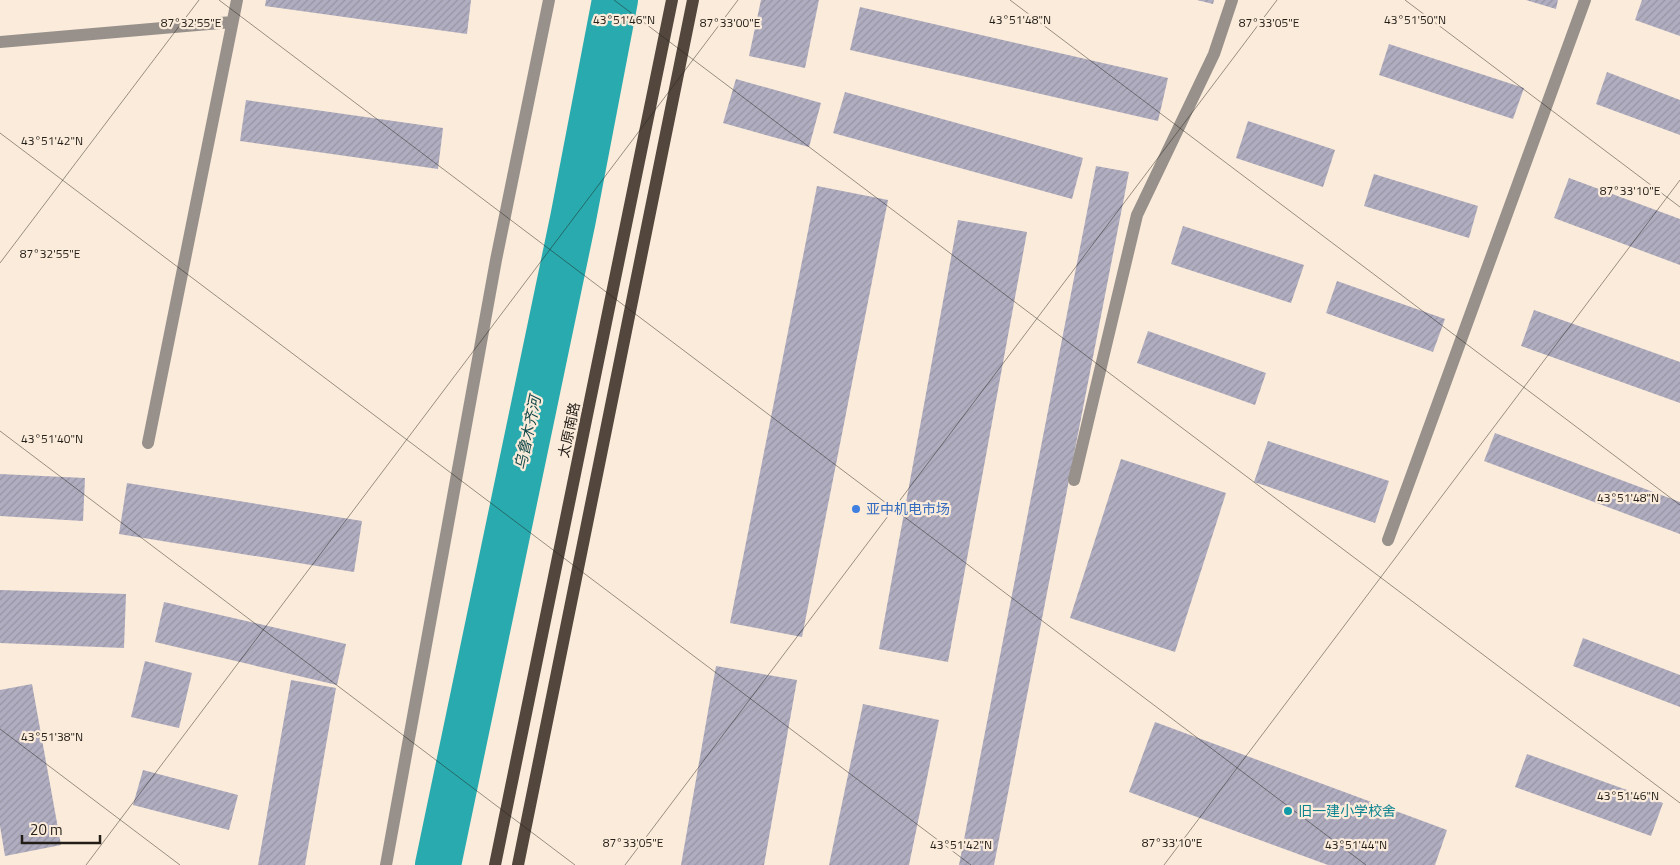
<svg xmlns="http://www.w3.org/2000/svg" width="1680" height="865" viewBox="0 0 1680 865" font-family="'Titillium Web','Noto Sans SC',sans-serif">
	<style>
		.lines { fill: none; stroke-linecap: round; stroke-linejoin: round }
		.river { stroke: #28aaae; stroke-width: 46 }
		.building { fill: url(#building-hatch) }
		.minor { stroke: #98918b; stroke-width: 12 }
		.major { stroke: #53473d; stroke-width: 12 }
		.ticks { fill: none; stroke: #221d17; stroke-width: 1; stroke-opacity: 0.45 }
		.shop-dot { fill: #3f7fe0; stroke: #faebda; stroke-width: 2 }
		.culture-dot { fill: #0f9aa8; stroke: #faebda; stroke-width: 2 }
		.labels { text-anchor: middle; stroke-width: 4.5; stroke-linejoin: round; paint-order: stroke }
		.street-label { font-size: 14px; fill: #221d17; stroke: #faebda }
		.shop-label { font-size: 14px; fill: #366cbe; stroke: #faebda; text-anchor: start }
		.culture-label { font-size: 14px; fill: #0d838f; stroke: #faebda; text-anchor: start }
		.water-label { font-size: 15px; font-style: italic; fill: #144a4b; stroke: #faebda }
		.ticks-label { font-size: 12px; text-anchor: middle; fill: #221d17; stroke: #faebda; stroke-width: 4.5; stroke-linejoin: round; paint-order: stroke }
	</style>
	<defs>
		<pattern id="building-hatch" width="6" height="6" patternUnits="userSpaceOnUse" patternTransform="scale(1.25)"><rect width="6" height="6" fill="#b0adc0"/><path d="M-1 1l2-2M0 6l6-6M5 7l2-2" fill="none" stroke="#9794a4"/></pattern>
	</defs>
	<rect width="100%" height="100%" fill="#faebda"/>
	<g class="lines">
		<path class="river" d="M438,865l135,-646 42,-219"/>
	</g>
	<path class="building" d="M266,0h205l-4,34 -202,-28z
		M761,0h58l-14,68 -56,-12z
		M1197,0h17l-1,4z
		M1526,0h32l-2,9z
		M1642,0h38v36l-45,-16z
		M860,7l308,71 -10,43 -308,-71z
		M1389,44l135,44 -11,31 -134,-44z
		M1607,72l73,28v35l-84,-31z
		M736,79l85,24 -12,44 -86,-24z
		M845,92l238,66 -11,41 -239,-66z
		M246,100l197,28 -5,41 -198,-28z
		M1248,121l87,29 -12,37 -87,-29z
		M1096,166l33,6 -135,693h-35z
		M1374,174l104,32 -9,32 -105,-32z
		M1569,178l111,41v46l-126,-47z
		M817,186l71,14 -86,437 -72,-14z
		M958,220l69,12 -79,430 -69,-13z
		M1183,226l121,39 -13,38 -120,-39z
		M1337,281l108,38 -12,33 -107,-39z
		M1534,310l146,52v41l-159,-57z
		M1148,331l118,42 -11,32 -118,-42z
		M1495,433l185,69v32l-196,-73z
		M1268,441l121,40 -14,42 -121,-41z
		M1121,459l105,34 -51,159 -105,-34z
		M0,474l85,4 -2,43 -83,-5z
		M127,483l235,38 -8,51 -235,-38z
		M0,590l126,4 -2,54 -124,-5z
		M164,602l182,42 -9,41 -182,-43z
		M1583,638l97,37v32l-107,-41z
		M145,661l47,12 -13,55 -48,-11z
		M716,666l81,14 -33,185h-83z
		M291,680l45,8 -31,177h-47z
		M32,684l29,161 -56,11 -5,-30v-136z
		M863,704l76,16 -30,145h-80z
		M1155,722l292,108 -12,35h-107l-199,-73z
		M1527,754l136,49 -12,33 -136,-49z
		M143,770l95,25 -9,35 -96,-25z"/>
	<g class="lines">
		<path class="minor" d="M0,42l232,-20
			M148,443l89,-443
			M1074,480l63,-265 77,-161 18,-54
			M1388,540l197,-540
			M386,865l110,-605 53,-260"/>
		<path class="major" d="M495,865l177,-865
			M518,865l175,-865"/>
	</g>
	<path class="ticks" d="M219,0l1147,865M614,0l1066,803M1010,0l670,505M1405,0l275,207M0,133l971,732M0,263l199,-263M0,431l575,434M0,729l180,136M86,865l652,-865M625,865l652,-865M1164,865l516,-685"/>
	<circle class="shop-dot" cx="856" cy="509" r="5"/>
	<circle class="culture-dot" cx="1288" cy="811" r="5"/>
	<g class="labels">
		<g class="street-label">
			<text transform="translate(569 430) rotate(-78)" y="5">太原南路</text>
		</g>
		<g class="shop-label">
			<text x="866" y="514">亚中机电市场</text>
		</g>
		<g class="culture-label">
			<text x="1298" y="816">旧一建小学校舍</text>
		</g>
		<g class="water-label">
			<text transform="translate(528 433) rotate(-78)" y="5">乌鲁木齐河</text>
		</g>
	</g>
	<g class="ticks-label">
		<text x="624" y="24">43°51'46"N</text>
		<text x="1020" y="24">43°51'48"N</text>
		<text x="1415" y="24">43°51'50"N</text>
		<text x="191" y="27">87°32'55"E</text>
		<text x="730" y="27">87°33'00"E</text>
		<text x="1269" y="27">87°33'05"E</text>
		<text x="52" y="145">43°51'42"N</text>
		<text x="1630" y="195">87°33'10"E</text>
		<text x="50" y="258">87°32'55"E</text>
		<text x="52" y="443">43°51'40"N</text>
		<text x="1628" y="502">43°51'48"N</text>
		<text x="52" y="741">43°51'38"N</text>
		<text x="1628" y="800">43°51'46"N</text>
		<text x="633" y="847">87°33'05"E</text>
		<text x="1172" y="847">87°33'10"E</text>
		<text x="961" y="849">43°51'42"N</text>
		<text x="1356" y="849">43°51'44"N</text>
	</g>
	<path d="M22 835v8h78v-8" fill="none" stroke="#221d17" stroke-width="2.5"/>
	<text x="30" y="835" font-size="15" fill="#221d17" stroke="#faebda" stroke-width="4" paint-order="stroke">20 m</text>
</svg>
